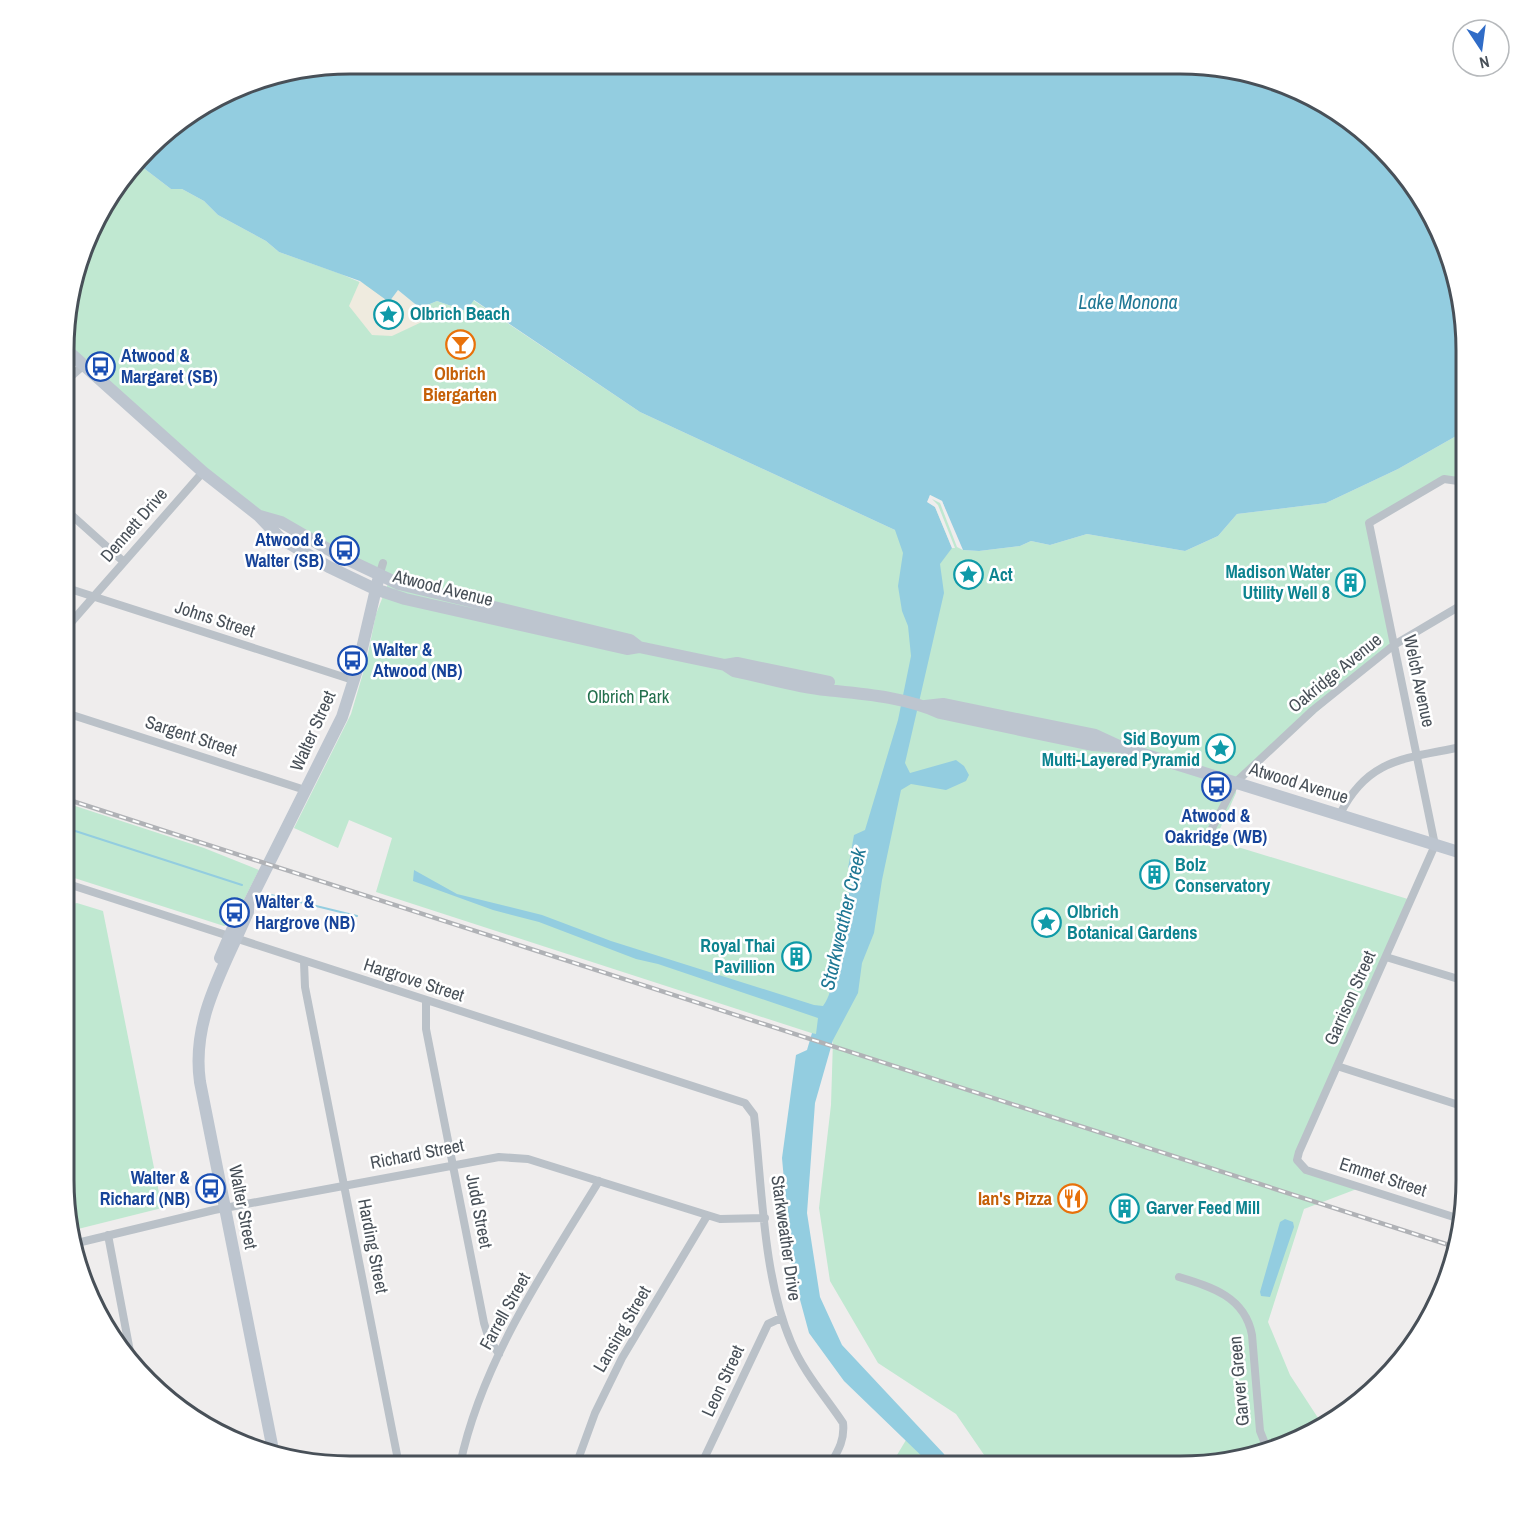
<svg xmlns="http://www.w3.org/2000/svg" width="1529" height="1529" viewBox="0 0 1529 1529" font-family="'Archivo Narrow',sans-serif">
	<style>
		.green { fill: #c0e8d1 }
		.sand { fill: #efebdf }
		.water { fill: #93cde0 }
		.pier { fill: #efeded }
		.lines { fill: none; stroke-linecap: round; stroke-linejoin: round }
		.stream { stroke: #93cde0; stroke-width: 2 }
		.street { stroke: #bac1c8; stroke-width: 8 }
		.secondary { stroke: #bdc5cf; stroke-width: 12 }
		.rail-casing { stroke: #b0b2b6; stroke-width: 4.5 }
		.rail { stroke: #fff; stroke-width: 2; stroke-dasharray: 7; stroke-linecap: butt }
		.labels { text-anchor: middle; stroke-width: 5; stroke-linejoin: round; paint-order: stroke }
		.culture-label { font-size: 18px; font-weight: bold; fill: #0d838f; stroke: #fff; text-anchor: start }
		.transit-label { font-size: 18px; font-weight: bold; fill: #164399; stroke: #fff; text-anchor: start }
		.food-label { font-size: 18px; font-weight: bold; fill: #c56008; stroke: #fff }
		.street-label { font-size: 18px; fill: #485058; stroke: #fff }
		.park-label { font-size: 18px; fill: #226f4c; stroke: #fff }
		.water-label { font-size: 20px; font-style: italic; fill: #1e7794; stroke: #fff }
		.rim { fill: none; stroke: #485058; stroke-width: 3 }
	</style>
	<rect width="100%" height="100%" fill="#efeded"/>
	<path class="green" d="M137,163l34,26h11l22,12 14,14 48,26 13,11 62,22 79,34 17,-7 29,10 7,-11 167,112 255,118 32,-28 3,-7 12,6 21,49 16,1 41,-5 11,-5 19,4 37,-11 98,17 33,-15 19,-22 89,-11 72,-34 67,-38v51l-13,-4 -83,45 25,122 -158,137v11l-21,47 196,60 -112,252v12l63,23 -58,22 -36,113 22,53 32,49 -50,27 -74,14h-207l-35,-51 -78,-51 -48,-82 -11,-73 12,-103 2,-65 -457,-148 16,-54 -43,-18 -11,28 -44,-20 57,-114 15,-51 10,-49 15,-38 -132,-60 -191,-165v-57l34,-88z
		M66,803l138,45 55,22 -27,53 -8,3 -159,-51z
		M77,903l26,8 59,297 -92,23 -6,-33 1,-292z
		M906,1440l24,23 1,2h-40z"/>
	<path class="sand" d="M360,281l28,20 10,-11 22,18 6,12 -34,16 -20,-1 -23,-29z"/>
	<path class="water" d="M350,63l866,2 107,37 84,74 44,81 14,74v100l-67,38 -72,34 -89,11 -19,22 -33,15 -98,-17 -37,11 -19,-4 -11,5 -41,5 -16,-1 -4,-4 -17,-45 -12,-6 -2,7 7,5 17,41 -12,16 4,29 -39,170 5,10 46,-13 8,6 5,9 -3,6 -20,9 -35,-6 -10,6 -19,90 -8,53 -12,30 -4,30 -25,47 -18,63 -8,110 13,84 22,48 102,109 6,11h-19l-87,-84 -35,-48 -17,-63 -10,-112 14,-103 11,-5 5,-17 4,1 2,-16 -160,-54 -22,-5 -97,-37 -46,-12 -80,-29 1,-11 43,24 85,21 69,26 203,64 9,1c14,-19 6,-39 11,-60 5,-25 15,-49 21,-74l-7,-4 6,-33 11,-5 33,-110 13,-64 -3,-30 -6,-15 -4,-25 5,-33 -8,-23 -255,-118 -166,-112 -8,11 -29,-10 -17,7 -22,-18 -9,12 -29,-21 -81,-29 -13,-11 -48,-26 -14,-14 -22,-12h-11l-34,-26 24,-29 96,-56z
		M1285,1219l8,3 1,5 -24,70 -9,-1 -1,-4 20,-70z"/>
	<path class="pier" d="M930,495l12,6 21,49 -6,-3 -17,-44 -8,-4 6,6 17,43h-3l-17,-41 -8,-5z"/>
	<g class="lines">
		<path class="stream" d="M66,828l176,57
			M271,895l86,21"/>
		<path class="street" d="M68,379l16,-14
			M67,511l57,51
			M379,576l4,-13
			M67,588l286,92
			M67,627l136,-155
			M66,713l239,77
			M1340,814c29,-58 68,-55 125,-68
			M1208,836l28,-54 77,-72 81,-65 71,-42
			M65,883l680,220 9,12c8,71 9,162 37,227 13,31 34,54 52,81 2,17 -5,28 -13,42
			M1386,957l79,24
			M304,962l1,25 94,478
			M426,1001v28l58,294 5,16 10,15
			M1337,1066l128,41
			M1460,1219l-154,-49 -9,-10 2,-8 136,-307 -66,-322 75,-44 21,3
			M108,1235l24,127
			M73,1244l141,-34 285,-53 29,2 192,60 45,-1
			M1179,1277c33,10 66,20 73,58l8,96 8,20
			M460,1465c21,-102 85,-196 139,-284
			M576,1465l19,-52 27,-55 85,-142
			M701,1465l67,-141 13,-6"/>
		<path class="secondary" d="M68,351l135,121 56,44 21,22 49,29 46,22 30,10 222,50 12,-2 86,18 9,6c30,6 62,16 92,19 38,4 79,7 114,23l152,32 29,2
			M260,516l21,6 57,33 61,29 231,56 9,7
			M725,665l12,-2 92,19
			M925,706l18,-2 152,31 26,12 344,107
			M220,958l18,-42
			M273,1450l-73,-368c-9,-62 24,-114 48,-170v-7l94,-188 15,-47 22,-94"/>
		<defs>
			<path id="rail" d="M66,799l1386,447"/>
		</defs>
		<use href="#rail" class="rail-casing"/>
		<use href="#rail" class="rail"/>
	</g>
	<defs>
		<symbol id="sight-ring" viewBox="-11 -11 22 22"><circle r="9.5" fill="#fff" stroke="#0f9aa8" stroke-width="1.5"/><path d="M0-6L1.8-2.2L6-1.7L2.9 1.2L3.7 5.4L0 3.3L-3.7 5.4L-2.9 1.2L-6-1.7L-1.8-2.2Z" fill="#0f9aa8"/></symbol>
		<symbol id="bar-ring" viewBox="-11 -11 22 22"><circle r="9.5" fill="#fff" stroke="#e8710a" stroke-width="1.5"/><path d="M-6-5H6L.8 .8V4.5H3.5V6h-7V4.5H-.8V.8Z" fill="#e8710a"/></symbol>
		<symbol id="bus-ring" viewBox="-11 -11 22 22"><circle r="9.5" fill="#fff" stroke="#1a4fb4" stroke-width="1.5"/><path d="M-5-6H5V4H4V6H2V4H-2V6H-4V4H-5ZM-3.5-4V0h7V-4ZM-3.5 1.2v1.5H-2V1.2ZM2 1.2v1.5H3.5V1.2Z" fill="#1a4fb4"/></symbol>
		<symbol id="building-ring" viewBox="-11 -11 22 22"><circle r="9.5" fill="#fff" stroke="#0f9aa8" stroke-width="1.5"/><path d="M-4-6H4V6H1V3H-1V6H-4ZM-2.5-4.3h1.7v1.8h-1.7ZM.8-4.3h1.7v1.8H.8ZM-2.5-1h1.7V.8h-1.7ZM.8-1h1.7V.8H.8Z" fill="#0f9aa8"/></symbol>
		<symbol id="restaurant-ring" viewBox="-11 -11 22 22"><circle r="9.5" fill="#fff" stroke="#e8710a" stroke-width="1.5"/><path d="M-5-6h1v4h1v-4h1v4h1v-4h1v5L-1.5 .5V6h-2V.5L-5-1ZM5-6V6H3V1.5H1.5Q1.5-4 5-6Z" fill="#e8710a"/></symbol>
	</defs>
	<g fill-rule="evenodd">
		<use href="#sight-ring" x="372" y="298" width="33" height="33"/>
		<use href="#bar-ring" x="444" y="328" width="33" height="33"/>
		<use href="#bus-ring" x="84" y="350" width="33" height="33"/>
		<use href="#bus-ring" x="328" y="534" width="33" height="33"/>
		<use href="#sight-ring" x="952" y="558" width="33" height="33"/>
		<use href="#building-ring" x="1334" y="566" width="33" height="33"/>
		<use href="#bus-ring" x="336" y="644" width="33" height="33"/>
		<use href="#sight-ring" x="1204" y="732" width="33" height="33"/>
		<use href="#bus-ring" x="1200" y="770" width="33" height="33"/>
		<use href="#building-ring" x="1138" y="858" width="33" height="33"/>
		<use href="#bus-ring" x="218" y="896" width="33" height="33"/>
		<use href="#sight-ring" x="1030" y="906" width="33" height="33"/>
		<use href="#building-ring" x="780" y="940" width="33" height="33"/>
		<use href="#bus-ring" x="194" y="1172" width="33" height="33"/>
		<use href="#restaurant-ring" x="1056" y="1182" width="33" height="33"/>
		<use href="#building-ring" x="1108" y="1192" width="33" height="33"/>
	</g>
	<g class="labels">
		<g class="culture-label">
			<text x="410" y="320">Olbrich Beach</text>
			<text x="1330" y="578" text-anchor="end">Madison Water<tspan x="1330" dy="21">Utility Well 8</tspan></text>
			<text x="989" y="581">Act</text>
			<text x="1200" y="745" text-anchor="end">Sid Boyum<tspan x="1200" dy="21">Multi-Layered Pyramid</tspan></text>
			<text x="1175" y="871">Bolz<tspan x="1175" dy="21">Conservatory</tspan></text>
			<text x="1067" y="918">Olbrich<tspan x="1067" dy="21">Botanical Gardens</tspan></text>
			<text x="775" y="952" text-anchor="end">Royal Thai<tspan x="775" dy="21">Pavillion</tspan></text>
			<text x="1146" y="1214">Garver Feed Mill</text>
		</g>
		<g class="transit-label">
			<text x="121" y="362">Atwood &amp;<tspan x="121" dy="21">Margaret (SB)</tspan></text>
			<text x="324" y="546" text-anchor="end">Atwood &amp;<tspan x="324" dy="21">Walter (SB)</tspan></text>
			<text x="373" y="656">Walter &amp;<tspan x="373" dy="21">Atwood (NB)</tspan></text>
			<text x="1216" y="822" text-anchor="middle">Atwood &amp;<tspan x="1216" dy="21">Oakridge (WB)</tspan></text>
			<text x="255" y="908">Walter &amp;<tspan x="255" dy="21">Hargrove (NB)</tspan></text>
			<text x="190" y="1184" text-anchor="end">Walter &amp;<tspan x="190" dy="21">Richard (NB)</tspan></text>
		</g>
		<g class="food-label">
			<text x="460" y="380">Olbrich<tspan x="460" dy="21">Biergarten</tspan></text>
			<text x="1052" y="1205" text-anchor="end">Ian's Pizza</text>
		</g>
		<g class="street-label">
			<text transform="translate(134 525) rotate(-49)" y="6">Dennett Drive</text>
			<text transform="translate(443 588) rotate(14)" y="6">Atwood Avenue</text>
			<text transform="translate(215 619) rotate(18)" y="6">Johns Street</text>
			<text transform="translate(1335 673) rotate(-39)" y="6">Oakridge Avenue</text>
			<text transform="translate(1419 681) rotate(78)" y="6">Welch Avenue</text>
			<text transform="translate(313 731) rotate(-66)" y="6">Walter Street</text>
			<text transform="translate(191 736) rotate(18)" y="6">Sargent Street</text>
			<text transform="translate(1299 783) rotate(17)" y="6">Atwood Avenue</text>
			<text transform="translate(414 980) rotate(18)" y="6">Hargrove Street</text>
			<text transform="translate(1350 998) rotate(-66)" y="6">Garrison Street</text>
			<text transform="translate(417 1154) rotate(-11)" y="6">Richard Street</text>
			<text transform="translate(1383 1177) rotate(18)" y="6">Emmet Street</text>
			<text transform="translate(243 1207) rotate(79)" y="6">Walter Street</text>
			<text transform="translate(479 1211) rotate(79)" y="6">Judd Street</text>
			<text transform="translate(786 1238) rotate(82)" y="6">Starkweather Drive</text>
			<text transform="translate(373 1246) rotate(79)" y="6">Harding Street</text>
			<text transform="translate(505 1311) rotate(-61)" y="6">Farrell Street</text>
			<text transform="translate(622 1329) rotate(-60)" y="6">Lansing Street</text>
			<text transform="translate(723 1381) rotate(-65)" y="6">Leon Street</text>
			<text transform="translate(1239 1381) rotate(-95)" y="6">Garver Green</text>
		</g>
		<g class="park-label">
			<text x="628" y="703">Olbrich Park</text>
		</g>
		<g class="water-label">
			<text x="1128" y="309">Lake Monona</text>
			<text transform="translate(843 919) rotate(-77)" y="7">Starkweather Creek</text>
		</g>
	</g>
	<path d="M0 0H1529V1529H0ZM350 74H1180A276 276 0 0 1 1456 350V1180A276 276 0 0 1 1180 1456H350A276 276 0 0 1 74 1180V350A276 276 0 0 1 350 74Z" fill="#fff" fill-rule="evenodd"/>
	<path class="rim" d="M350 74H1180A276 276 0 0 1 1456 350V1180A276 276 0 0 1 1180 1456H350A276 276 0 0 1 74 1180V350A276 276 0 0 1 350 74Z"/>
	<g transform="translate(1481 48) rotate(167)"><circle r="28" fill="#ffffff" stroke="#b6b9bc" stroke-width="1.5"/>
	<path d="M0-4.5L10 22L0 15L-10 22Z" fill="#306cc7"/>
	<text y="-9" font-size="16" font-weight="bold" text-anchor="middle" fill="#485058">N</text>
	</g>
</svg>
